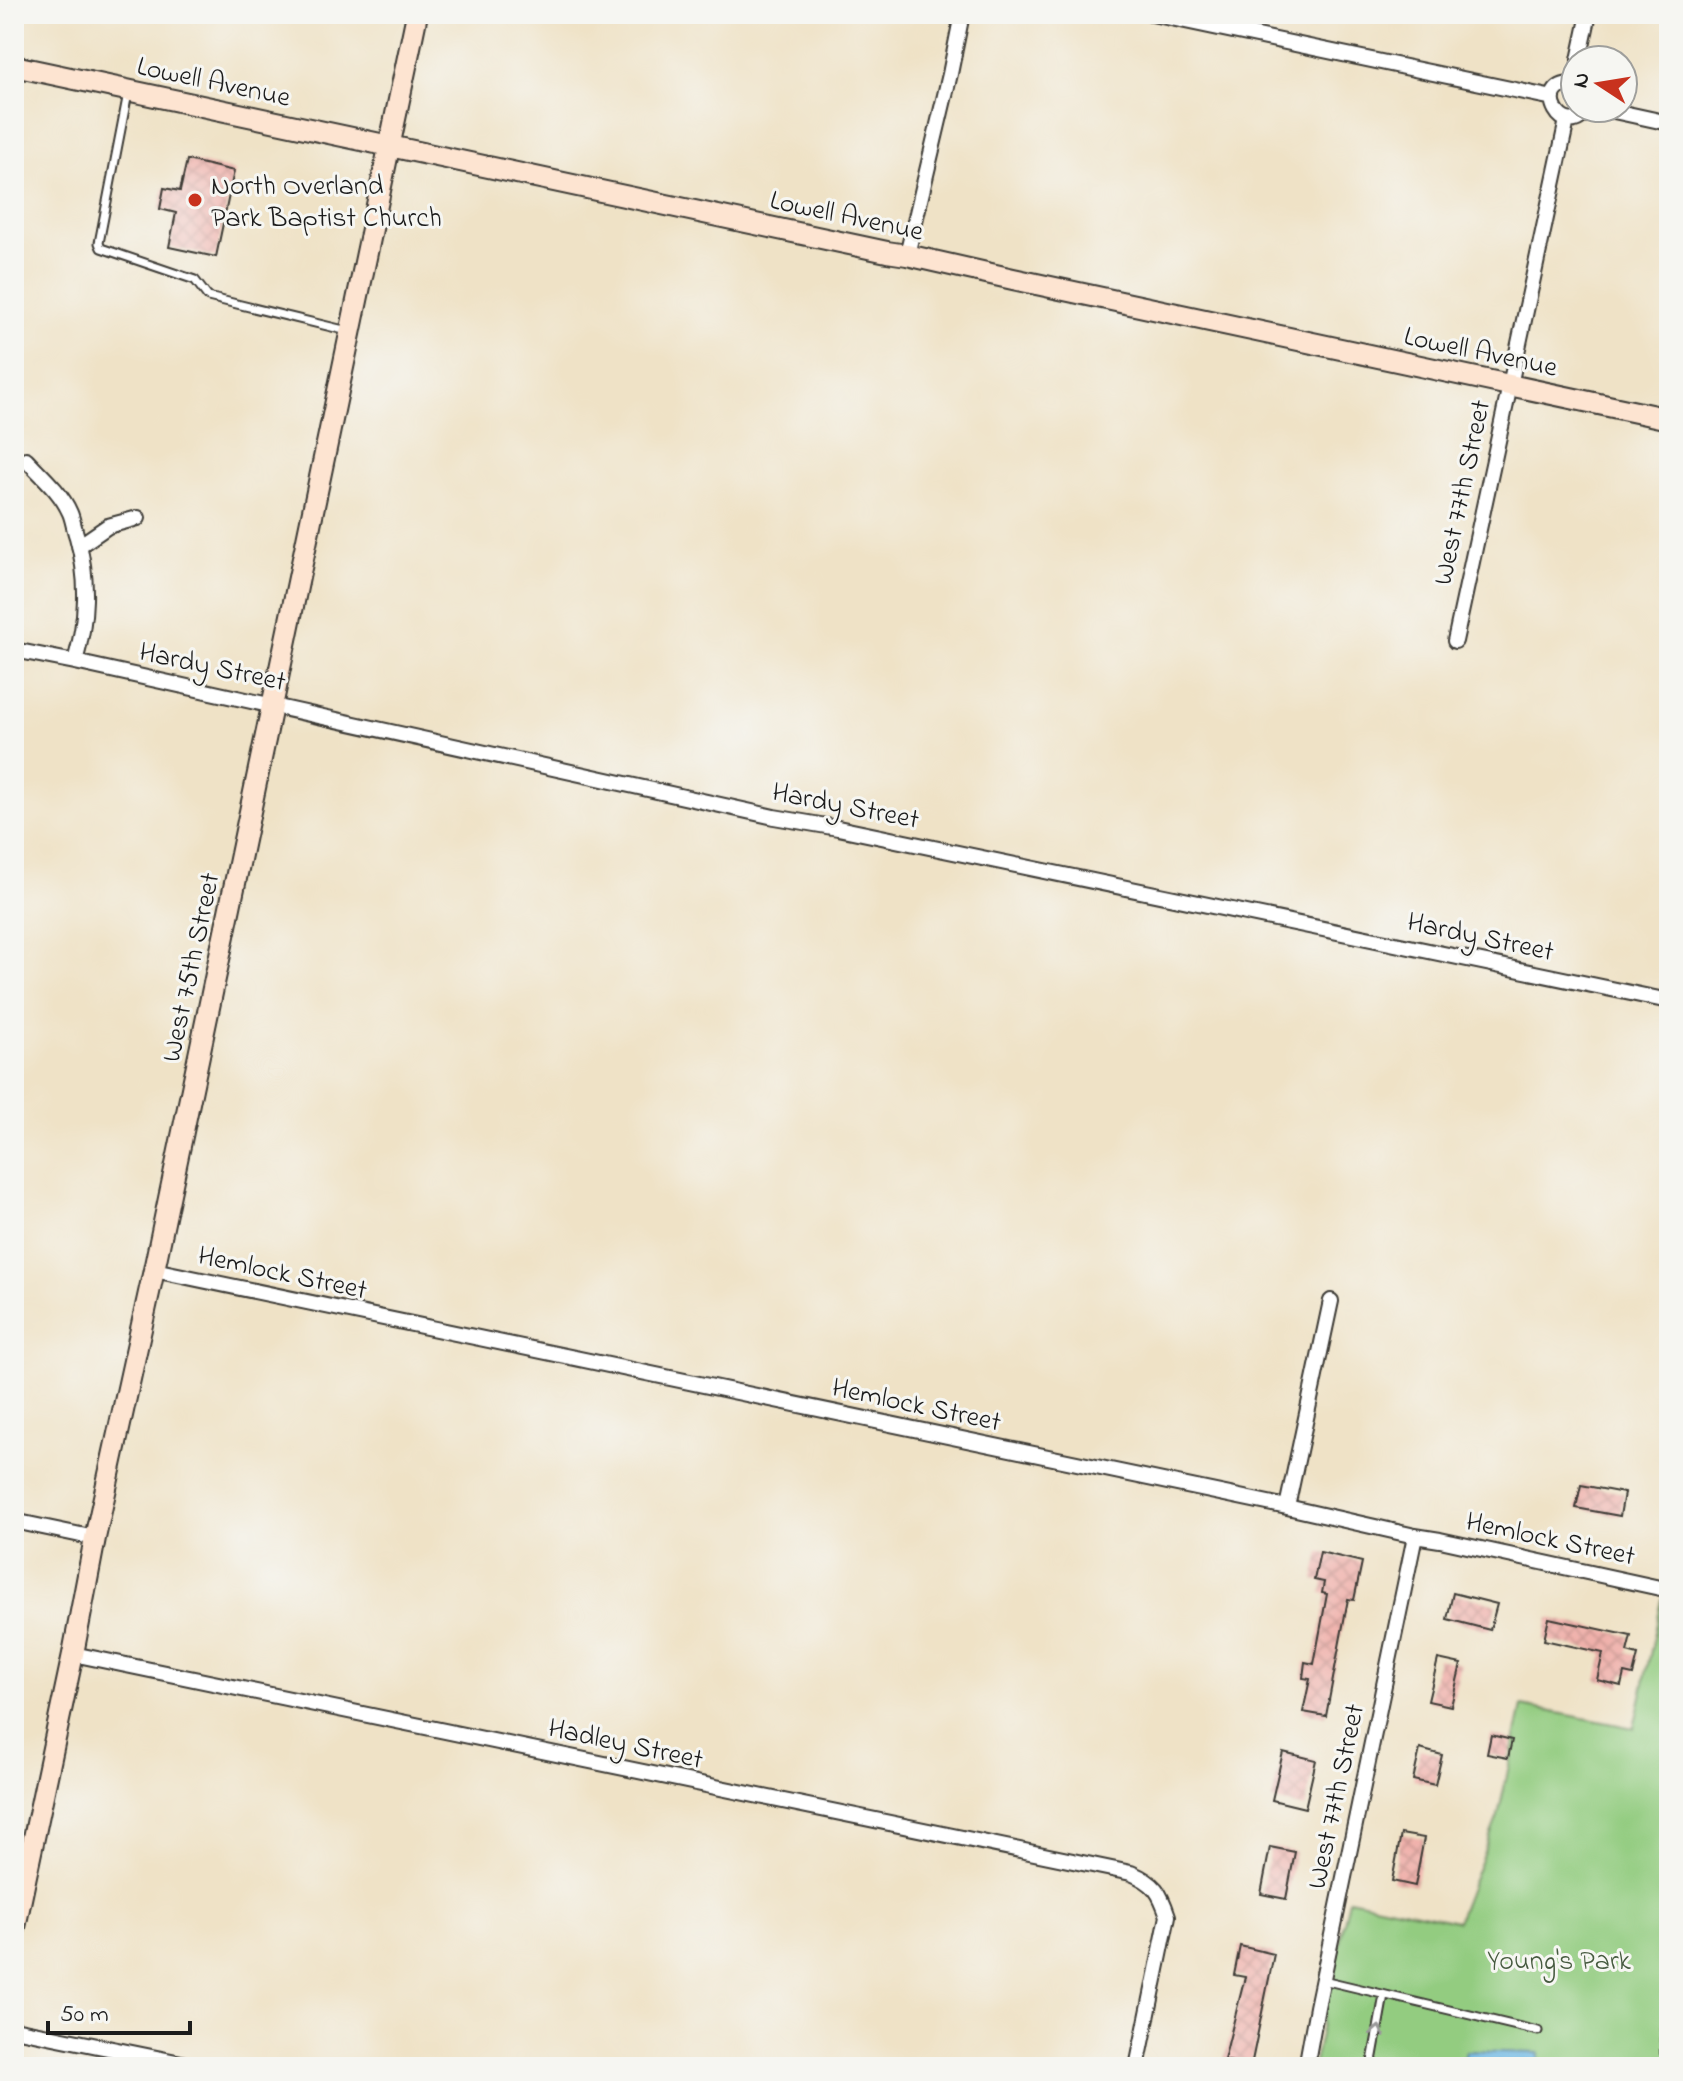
<svg xmlns="http://www.w3.org/2000/svg" width="1683" height="2081" viewBox="0 0 1683 2081" font-family="'Indie Flower',sans-serif">
	<style>
		.park { fill: #93cc80; stroke: #58744e; stroke-width: 2 }
		.water { fill: #69b6e3; stroke: #426980; stroke-width: 2 }
		.building { fill: url(#building-cross-hatch) }
		.lines { fill: none; stroke-linecap: round; stroke-linejoin: round }
		.lane-casing { stroke: #3c3a36; stroke-width: 11 }
		.street-casing { stroke: #3c3a36; stroke-width: 18 }
		.secondary-casing { stroke: #3c3a36; stroke-width: 24 }
		.path { stroke: #3c3a36; stroke-width: 3; stroke-dasharray: 6 6; stroke-linecap: butt }
		.lane { stroke: #fff; stroke-width: 7 }
		.street { stroke: #fff; stroke-width: 14 }
		.secondary { stroke: #fde4d1; stroke-width: 20 }
		.oneway { stroke: #999 }
		.poi-dot { fill: #c8321e; stroke: #f6f6f2; stroke-width: 3 }
		.labels { text-anchor: middle; stroke-width: 6; stroke-linejoin: round; paint-order: stroke }
		.street-label { font-size: 28px; fill: #1c1c1c; stroke: #f6f6f2 }
		.poi-label { font-size: 28px; fill: #1c1c1c; stroke: #f6f6f2; text-anchor: start }
		.park-label { font-size: 28px; fill: #465a3f; stroke: #f6f6f2 }
	</style>
	<defs>
		<pattern id="building-cross-hatch" width="8" height="8" patternUnits="userSpaceOnUse" patternTransform="scale(2)"><rect width="8" height="8" fill="#f0b1ab"/><path d="M0 0l8 8M0 8l8-8" fill="none" stroke="#cd9893"/></pattern>
	</defs>
	<rect width="100%" height="100%" fill="#f6f6f2"/>
	<filter id="ink" filterUnits="userSpaceOnUse"><feTurbulence type="fractalNoise" baseFrequency=".0125" numOctaves="2"/><feDisplacementMap in="SourceGraphic" scale="16" xChannelSelector="R" yChannelSelector="G"/><feConvolveMatrix kernelMatrix="1 2 1 2 8 2 1 2 1" color-interpolation-filters="sRGB"/></filter>
	<filter id="wash" filterUnits="userSpaceOnUse"><feTurbulence type="fractalNoise" baseFrequency=".006" numOctaves="4" result="noise"/><feDisplacementMap in="SourceGraphic" scale="32" xChannelSelector="R" yChannelSelector="G"/><feGaussianBlur stdDeviation="1.8" result="paint"/><feColorMatrix in="noise" values="0 0 0 0 0 0 0 0 0 0 0 0 0 0 0 0 0 1.4 0 .05"/><feComposite in="paint" operator="in"/></filter>
	<g filter="url(#wash)">
		<rect width="100%" height="100%" fill="#efe2c6"/>
		<path class="park" d="M1662,1600l7,2v465h-356l36,-168 108,22 41,-105 24,-110 112,22z"/>
		<path class="water" d="M1466,2051l73,2 -1,14h-76z"/>
		<g id="blocks">
			<path class="building" d="M187,160l47,11 -18,86 -47,-10 7,-34 -16,-4 4,-21 16,3z
				M1581,1485l43,8 -4,23 -44,-8z
				M1320,1552l42,10 -8,38 -6,-1 -22,117 -23,-4 7,-33 -7,-1 2,-16 9,2 13,-70 -5,-1 2,-11 -10,-2z
				M1453,1593l44,11 -7,26 -43,-11z
				M1549,1618l82,18 -4,16 11,3 -5,20 -9,-2 -3,13 -24,-6 6,-27 -59,-13z
				M1438,1659l23,5 -10,42 -23,-5z
				M1491,1735l21,5 -4,18 -21,-4z
				M1420,1749l22,6 -7,30 -22,-5z
				M1283,1752l33,8 -11,48 -33,-8z
				M1401,1834l23,4 -9,48 -23,-5z
				M1270,1847l25,5 -9,47 -25,-5z
				M1240,1946l34,8 -23,112 -27,-6 21,-83 -11,-2z"/>
		</g>
	</g>
	<g filter="url(#ink)">
		<use href="#blocks" fill-opacity="0" stroke="#3c3a36" stroke-width="2"/>
		<g class="lines">
			<defs>
				<path id="lane" d="M128,93l-29,150 2,5 94,32 13,17 140,34
					M1323,1980l215,51
					M1371,2067l13,-72"/>
				<path id="street" d="M1152,14l401,84
					M1579,60l10,-46
					M1575,84c-46,-2 -10,63 13,24
					M1600,108l69,15
					M907,255l43,-181 12,-60
					M26,459c15,16 35,33 44,54 3,7 4,16 7,24 12,43 10,82 -2,125
					M79,546l29,-20 30,-8
					M1455,641l112,-521
					M14,650l61,12 699,155 64,11 831,173
					M154,1270l1133,237 128,29 25,4 229,50
					M1287,1507l44,-206
					M14,1521l81,17
					M73,1654l1058,219c24,10 29,19 37,43l-31,151
					M14,2029l187,38
					M1306,2067l11,-60 98,-471"/>
				<path id="secondary" d="M14,66l873,186 20,3 106,24 656,140
					M14,1932l59,-278 22,-116 59,-268 263,-1256"/>
			</defs>
			<use href="#lane" class="lane-casing"/>
			<use href="#street" class="street-casing"/>
			<use href="#secondary" class="secondary-casing"/>
			<path class="path" d="M1661,2067c-2,-38 0,-76 8,-114"/>
			<use href="#lane" class="lane"/>
			<use href="#street" class="street"/>
			<use href="#secondary" class="secondary"/>
		</g>
		<defs><path id="oneway-chevron" d="M-2-3.5L2.5 0L-2 3.5" fill="none" stroke-width="1.6" stroke-linecap="round" stroke-linejoin="round" transform="scale(2)"/></defs>
		<use class="oneway" href="#oneway-chevron" transform="translate(1378 2031) rotate(-78)"/>
	</g>
	<circle class="poi-dot" cx="195" cy="200" r="8"/>
	<g class="labels">
		<g class="street-label">
			<text transform="translate(214 80) rotate(12)" y="10">Lowell Avenue</text>
			<text transform="translate(847 214) rotate(12)" y="10">Lowell Avenue</text>
			<text transform="translate(1481 350) rotate(12)" y="10">Lowell Avenue</text>
			<text transform="translate(1460 492) rotate(-78)" y="10">West 77th Street</text>
			<text transform="translate(213 665) rotate(12)" y="10">Hardy Street</text>
			<text transform="translate(846 804) rotate(11)" y="10">Hardy Street</text>
			<text transform="translate(1481 935) rotate(12)" y="10">Hardy Street</text>
			<text transform="translate(189 967) rotate(-78)" y="10">West 75th Street</text>
			<text transform="translate(283 1271) rotate(12)" y="10">Hemlock Street</text>
			<text transform="translate(917 1403) rotate(12)" y="10">Hemlock Street</text>
			<text transform="translate(1551 1537) rotate(12)" y="10">Hemlock Street</text>
			<text transform="translate(626 1742) rotate(12)" y="10">Hadley Street</text>
			<text transform="translate(1334 1796) rotate(-78)" y="10">West 77th Street</text>
		</g>
		<g class="poi-label">
			<text x="211" y="194">North Overland<tspan x="211" dy="32">Park Baptist Church</tspan></text>
		</g>
		<g class="park-label">
			<text x="1559" y="1969">Young's Park</text>
		</g>
	</g>
	<rect width="1683" height="2081" fill="none" stroke="#f6f6f2" stroke-width="48"/>
	<g transform="translate(1599 84) rotate(282)"><circle r="38" fill="#f6f6f2" stroke="#9f9f9c" stroke-width="2"/>
	<path d="M0-6L14 30L0 20L-14 30Z" fill="#c8321e"/>
	<text y="-12" font-size="22" font-weight="bold" text-anchor="middle" fill="#1c1c1c">N</text>
	</g>
	<path d="M48 2021v12h142v-12" fill="none" stroke="#1c1c1c" stroke-width="4"/>
	<text x="60" y="2021" font-size="24" fill="#1c1c1c" stroke="#f6f6f2" stroke-width="6" paint-order="stroke">50 m</text>
</svg>
